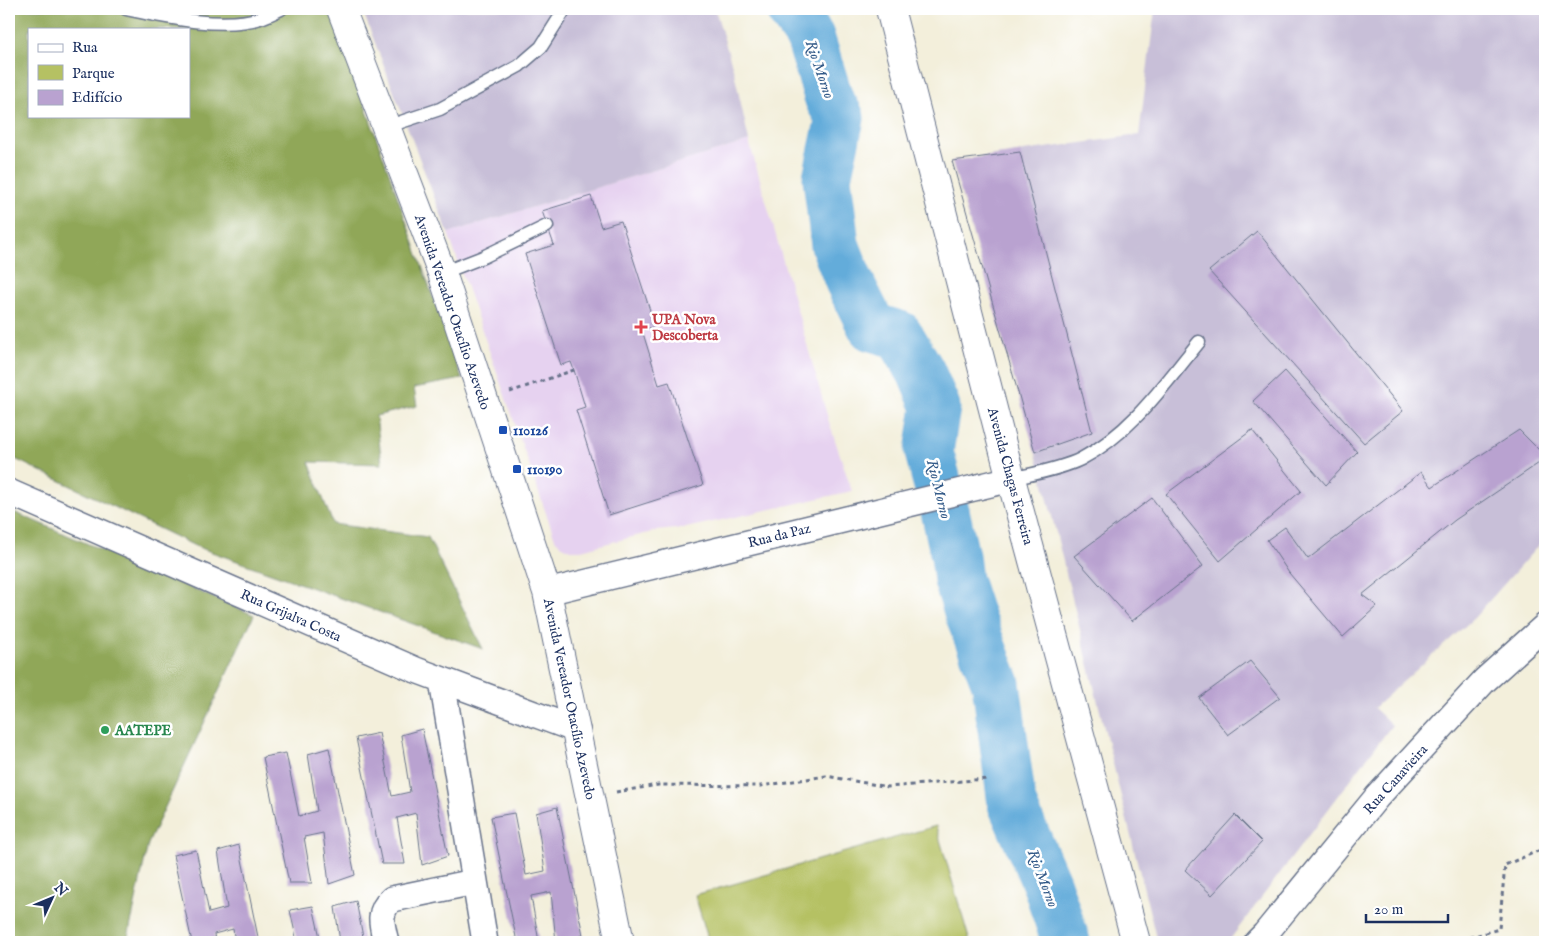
<svg xmlns="http://www.w3.org/2000/svg" width="1554" height="951" viewBox="0 0 1554 951" font-family="'IM FELL English',serif">
	<style>
		.built { fill: #e6d2f0 }
		.industrial { fill: #c8bfd8 }
		.green { fill: #b5c163; stroke: #687860 }
		.forest { fill: #90a759; stroke: #566b5c; fill-rule: evenodd }
		.lines { fill: none; stroke-linecap: round; stroke-linejoin: round }
		.river { stroke: #63acda; stroke-width: 49 }
		.building { fill: #b9a2d0 }
		.lane-casing { stroke: #67728a; stroke-width: 15 }
		.street-casing { stroke: #67728a; stroke-width: 28 }
		.secondary-casing { stroke: #67728a; stroke-width: 30 }
		.path { stroke: #67728a; stroke-width: 3; stroke-dasharray: 4 4; stroke-linecap: butt }
		.lane { stroke: #fff; stroke-width: 12 }
		.street { stroke: #fff; stroke-width: 25 }
		.secondary { stroke: #fff; stroke-width: 28 }
		.health-dot { fill: #e0444e; stroke: #fff; stroke-width: 2 }
		.transit-dot { fill: #1a4fb4; stroke: #fff; stroke-width: 2 }
		.leisure-dot { fill: #2e9e5b; stroke: #fff; stroke-width: 2 }
		.labels { text-anchor: middle; stroke-width: 5; stroke-linejoin: round; paint-order: stroke }
		.street-label { font-size: 14px; fill: #1b2f5e; stroke: #fff }
		.health-label { font-size: 14px; font-weight: bold; fill: #be3a42; stroke: #fff; text-anchor: start }
		.transit-label { font-size: 14px; font-weight: bold; fill: #164399; stroke: #fff; text-anchor: start }
		.leisure-label { font-size: 14px; font-weight: bold; fill: #27864d; stroke: #fff; text-anchor: start }
		.water-label { font-size: 15px; font-style: italic; fill: #345b89; stroke: #fff }
	</style>
	<rect width="100%" height="100%" fill="#fff"/>
	<filter id="ink" filterUnits="userSpaceOnUse"><feTurbulence type="fractalNoise" baseFrequency=".02" numOctaves="2"/><feDisplacementMap in="SourceGraphic" scale="10" xChannelSelector="R" yChannelSelector="G"/><feConvolveMatrix kernelMatrix="1 2 1 2 8 2 1 2 1" color-interpolation-filters="sRGB"/></filter>
	<filter id="wash" filterUnits="userSpaceOnUse"><feTurbulence type="fractalNoise" baseFrequency=".0096" numOctaves="4" result="noise"/><feDisplacementMap in="SourceGraphic" scale="20" xChannelSelector="R" yChannelSelector="G"/><feGaussianBlur stdDeviation="1.12" result="paint"/><feColorMatrix in="noise" values="0 0 0 0 0 0 0 0 0 0 0 0 0 0 0 0 0 1.4 0 .05"/><feComposite in="paint" operator="in"/></filter>
	<g filter="url(#wash)">
		<rect width="100%" height="100%" fill="#f3efdb"/>
		<path class="built" d="M749,141l80,281 23,69 -166,37 -30,3 -75,19h-11l-9,-5 -6,-6 -107,-306z"/>
		<path class="industrial" d="M362,9h353l19,63 15,69 -301,92z
			M1155,9h390v529l-71,80 -100,90 18,17 -164,217h-71l-116,-470 -89,-311 187,-26z"/>
		<path class="green" d="M936,826l34,116h-261l-14,-47z"/>
		<path class="forest" d="M9,9h322l131,370 -48,9 3,18 -41,10 6,48 -73,-2 24,62 95,13 55,112 -288,-103 -186,-90zM29,29h160v87h-160z
			M9,510l245,105 -106,229 -21,98h-118z"/>
		<g class="lines">
			<path class="river" d="M790,9l20,28 19,62 11,19 -13,60 8,67 14,36 23,46 27,8 22,37 15,35 -7,45 16,59 10,45 3,24 10,31 28,73 16,120 35,81 19,57"/>
		</g>
		<g id="blocks">
			<path class="building" d="M1020,152l72,280 -57,20 -83,-291z
				M591,196l10,31 20,-6 34,105 -13,4 17,55 10,-3 34,103 -94,30 -33,-105 9,-3 -11,-37 -3,-8 -10,3 -36,-111 29,-9 -12,-34z
				M1257,231l146,180 -39,32 -155,-172z
				M1285,371l72,81 -31,33 -73,-84z
				M1252,430l49,61 -81,70 -54,-67z
				M1519,430l26,26v3l-90,61 -93,75 15,11 -34,31 -54,-64 -22,-33 18,-13 23,32 113,-87 11,15z
				M1152,498l51,68 -71,55 -58,-65z
				M1250,661l30,36 -52,38 -29,-37z
				M422,729l26,127 -26,9 -6,-52 -19,5 8,46h-23l-26,-126 23,-5 13,63 18,-4 -9,-57z
				M329,748l26,127 -26,9 -6,-51 -19,4 8,46h-23l-26,-126 23,-4 13,63 18,-5 -9,-57z
				M557,807l26,128 -21,7h-6l-5,-50 -20,4 8,46h-22l-26,-125 23,-4 12,62 19,-4 -9,-58z
				M1235,815l27,27 -50,53 -27,-25z
				M239,845l20,97h-24l-2,-13 -19,5 1,8h-23l-19,-87 23,-5 13,63 18,-5 -9,-57z
				M356,901l8,41h-24l-5,-35z
				M313,906l8,36h-24l-7,-32z"/>
		</g>
	</g>
	<g filter="url(#ink)">
		<use href="#blocks" fill-opacity="0" stroke="#67728a" stroke-width="1"/>
		<g class="lines">
			<defs>
				<path id="lane" d="M126,9c38,8 97,21 134,9 7,-2 14,-6 21,-9
					M386,127l54,-18 79,-43 22,-19 24,-38
					M442,273l41,-16 64,-31
					M1011,479c21,-5 50,-10 70,-20 50,-26 83,-74 118,-117"/>
				<path id="street" d="M9,492l407,178 161,60
					M547,592l464,-113
					M442,681l43,261
					M386,942c-4,-17 -9,-30 6,-43l82,-17
					M1257,942l8,-8 112,-137 108,-117 60,-54"/>
				<path id="secondary" d="M341,9l101,264 105,319 73,350
					M890,9l121,470 125,463"/>
			</defs>
			<use href="#lane" class="lane-casing"/>
			<use href="#street" class="street-casing"/>
			<use href="#secondary" class="secondary-casing"/>
			<path class="path" d="M510,392l64,-22
				M616,792l42,-7 103,1 65,-10 62,11 99,-8
				M1454,942l45,-13 6,-64 40,-17"/>
			<use href="#lane" class="lane"/>
			<use href="#street" class="street"/>
			<use href="#secondary" class="secondary"/>
		</g>
	</g>
	<path class="health-dot" d="M638.5 319.5h5v5h5v5h-5v5h-5v-5h-5v-5h5z"/>
	<g class="transit-dot">
		<rect x="498" y="425" width="10" height="10" rx="2.5"/>
		<rect x="512" y="464" width="10" height="10" rx="2.5"/>
	</g>
	<circle class="leisure-dot" cx="105" cy="730" r="5"/>
	<g class="labels">
		<g class="street-label">
			<text transform="translate(453 312) rotate(71)" y="5">Avenida Vereador Otacílio Azevedo</text>
			<text transform="translate(1011 476) rotate(75)" y="5">Avenida Chagas Ferreira</text>
			<text transform="translate(779 535) rotate(-14)" y="5">Rua da Paz</text>
			<text transform="translate(291 615) rotate(24)" y="5">Rua Grijalva Costa</text>
			<text transform="translate(570 699) rotate(78)" y="5">Avenida Vereador Otacílio Azevedo</text>
			<text transform="translate(1395 779) rotate(-48)" y="5">Rua Canavieira</text>
		</g>
		<g class="health-label">
			<text x="652" y="324">UPA Nova<tspan x="652" dy="16">Descoberta</tspan></text>
		</g>
		<g class="transit-label">
			<text x="513" y="435">110126</text>
			<text x="527" y="474">110190</text>
		</g>
		<g class="leisure-label">
			<text x="115" y="735">AATEPE</text>
		</g>
		<g class="water-label">
			<text transform="translate(820 69) rotate(71)" y="5">Rio Morno</text>
			<text transform="translate(939 489) rotate(76)" y="5">Rio Morno</text>
			<text transform="translate(1043 878) rotate(69)" y="5">Rio Morno</text>
		</g>
	</g>
	<rect width="1554" height="951" fill="none" stroke="#fff" stroke-width="30"/>
	<rect x="28" y="28" width="162" height="90" fill="#ffffff" stroke="#a4acbf"/>
	<rect x="38" y="44" width="25" height="8" fill="#ffffff" stroke="#a4acbf"/>
	<text x="72" y="52" font-size="15" fill="#1b2f5e">Rua</text>
	<rect x="38" y="65" width="25" height="15" fill="#b5c163" stroke="#a4acbf"/>
	<text x="72" y="78" font-size="15" fill="#1b2f5e">Parque</text>
	<rect x="38" y="90" width="25" height="15" fill="#b9a2d0" stroke="#a4acbf"/>
	<text x="72" y="102" font-size="15" fill="#1b2f5e">Edifício</text>
	<g transform="translate(52 898) rotate(46)" stroke="#ffffff" stroke-width="4" paint-order="stroke">
	<path d="M0-4L9 19L0 12L-9 19Z" fill="#1b2f5e"/>
	<text y="-8" font-size="14" font-weight="bold" text-anchor="middle" fill="#1b2f5e">N</text>
	</g>
	<path d="M1366 914v8h82v-8" fill="none" stroke="#1b2f5e" stroke-width="2.5"/>
	<text x="1374" y="914" font-size="15" fill="#1b2f5e" stroke="#ffffff" stroke-width="4" paint-order="stroke">20 m</text>
</svg>
